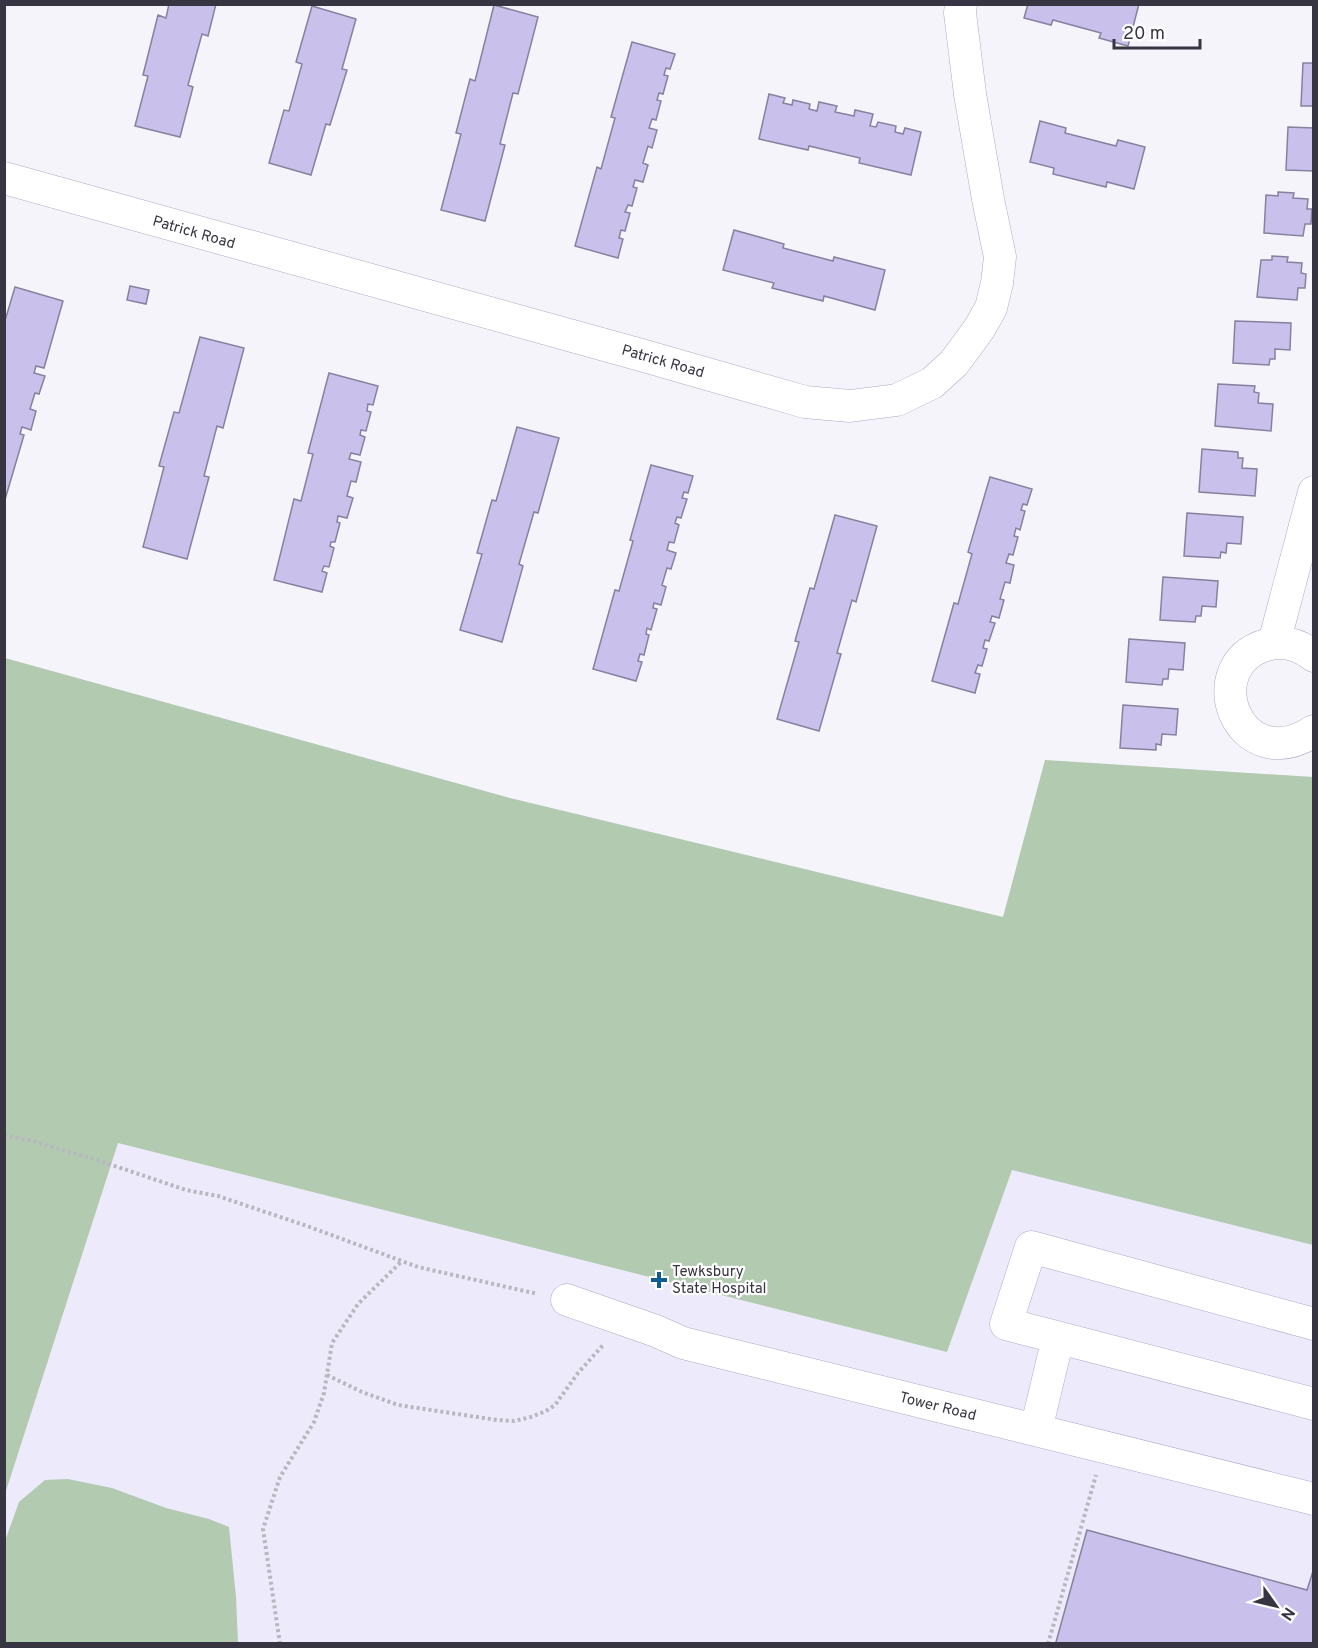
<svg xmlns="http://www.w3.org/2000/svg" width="1318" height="1648" viewBox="0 0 1318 1648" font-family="Overpass,sans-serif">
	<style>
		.built { fill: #edebfb }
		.green { fill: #b1cab0 }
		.building { fill: #c9c1ec; stroke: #87819f; stroke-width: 1.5 }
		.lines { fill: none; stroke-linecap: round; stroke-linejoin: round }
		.minor-casing { stroke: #afa9c8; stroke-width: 33 }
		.path { stroke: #b8b7bf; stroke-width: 4; stroke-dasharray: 3 3; stroke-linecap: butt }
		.minor { stroke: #fff; stroke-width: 32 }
		.poi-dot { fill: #105d90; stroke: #fff; stroke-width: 2 }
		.labels { text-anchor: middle; stroke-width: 4.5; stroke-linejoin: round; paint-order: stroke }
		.street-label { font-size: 15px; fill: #383542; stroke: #fff }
		.poi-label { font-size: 15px; fill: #383542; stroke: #fff; text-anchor: start }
	</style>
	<rect width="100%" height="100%" fill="#f5f4fb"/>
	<path class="built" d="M4,658l506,140 493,119 42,-157 268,17v866h-1308z"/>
	<path class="green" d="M5,658l505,140 493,119 42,-157 268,17v468l-301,-75 -65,182 -829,-209 -113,351z
		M68,1479l44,9 54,20 43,11 20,8 7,70 2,46h-233v-102l14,-39 26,-22z"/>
	<path class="building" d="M169,4h47l-8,32 -6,-2 -14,51 5,2 -13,50 -45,-11 13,-50 -5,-1 15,-60 8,3z
		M1028,4h111l-11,42 -29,-8 2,-5 -48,-13 -2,5 -27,-7z
		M494,5l44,12 -20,77 -5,-1 -13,51 5,1 -20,76 -44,-11 20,-76 -5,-1 14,-54 5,2z
		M312,6l44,13 -14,50 5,1 -17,55 -4,-1 -15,51 -42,-12 15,-53 5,1 13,-47 -6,-2z
		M632,42l43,12 -5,15 -4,-1 -2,7 4,1 -5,18 -4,-1 -2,7 4,1 -5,19 -4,-1 -3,9 8,2 -5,18 -4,-2 -5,17 5,2 -5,17 -8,-2 -2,7 4,1 -5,18 -4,-1 -3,7 5,1 -5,18 -4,-1 -2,8 4,1 -5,19 -43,-12 22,-79 4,2 14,-51 -4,-1z
		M1303,63h11v43h-13z
		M769,94l16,4 -2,5 9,2 1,-5 17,4 -1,5 8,2 2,-9 18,4 -2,6 19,4 1,-6 18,4 -3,12 6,1 2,-5 18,4 -1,6 8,2 2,-6 16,4 -10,43 -52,-12 1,-5 -51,-12 -1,4 -49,-11z
		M1040,121l26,7 -1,5 51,13 2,-6 27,7 -11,42 -27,-7 -1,5 -53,-13 1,-6 -24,-6z
		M1288,127l26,1v43l-28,-1z
		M1278,192l16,1 -1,5 15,1 -1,10h5l-1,15h-6l-2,12 -39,-3 2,-38 12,1z
		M734,230l50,14 -1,4 50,13 1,-4 51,13 -10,40 -51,-14 -1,5 -51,-13 2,-5 -51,-13z
		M1272,256l16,1 -1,5 15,1 -1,10 5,1 -1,14h-7l-1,12 -40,-3 4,-37h11z
		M130,286l19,4 -3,14 -19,-4z
		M15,287l48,14 -19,67 -8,-2 -2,7 11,3 -6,18 -4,-1 -5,16 6,2 -5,19 -9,-3 -2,7 4,1 -20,68v-179z
		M1235,321l56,2 -1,27 -15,-1v10h-5l-1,6 -36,-2z
		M200,337l44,11 -21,80 -6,-2 -13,50 5,1 -22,82 -44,-12 21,-80 -5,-1 15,-54 5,1z
		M329,373l49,13 -5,19 -5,-1 -1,7 4,1 -5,19 -5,-1 -1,5 5,2 -5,18 -9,-2 -2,6 12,3 -5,20 -5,-1 -4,15 6,2 -6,20 -9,-2 -1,6 3,1 -5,19h-4l-1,4 4,2 -5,19 -5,-1 -2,5 5,2 -5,19 -48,-12 20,-81 7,2 12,-47 -5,-1z
		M1218,384l37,2 -1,6 5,1 -1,10 15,1 -2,27 -56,-5z
		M517,427l42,11 -21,75 -4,-1 -15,52 4,2 -21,76 -42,-12 22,-76 -5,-1 15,-53 4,1z
		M1202,449l36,3v6h5l-1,10 15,1 -2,27 -56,-4z
		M651,465l42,11 -5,17 -4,-1 -2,6 5,1 -6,19 -4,-1 -2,6 4,2 -5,18 -5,-1 -2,8 9,3 -5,16 -4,-1 -5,17 4,2 -5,18 -7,-2 -1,5 4,1 -6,21 -4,-2 -1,6 3,1 -5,20 -4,-1 -2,7 4,1 -6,19 -43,-12 22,-79 4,1 14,-50 -3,-1z
		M990,477l42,12 -5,16 -4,-1 -2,6 4,1 -5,19 -4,-2 -2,8 4,1 -5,18 -4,-1 -3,9 8,2 -4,18 -5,-1 -5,17 4,1 -5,18 -7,-2 -2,6 5,1 -6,18 -4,-1 -2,8 4,1 -5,17 -4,-1 -3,8 5,1 -5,19 -43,-12 22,-78 4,1 14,-50 -4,-2z
		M1187,513l56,4 -2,27 -14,-1 -1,10 -5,-1 -1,6 -36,-2z
		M835,515l42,11 -21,76 -4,-2 -15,53 4,1 -22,77 -42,-12 22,-77 -4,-1 15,-53 4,1z
		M1163,577l55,4 -2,26 -14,-1 -1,10h-5l-1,6 -35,-2z
		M1129,639l56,4 -2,27 -14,-1 -1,10h-5l-1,6 -36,-3z
		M1123,705l55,4 -2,26 -14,-1 -1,11 -5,-1v6l-36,-2z
		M1087,1530l220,60 7,-22v76h-254l-4,-2z"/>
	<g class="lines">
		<defs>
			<path id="minor" d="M4,178l637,177 164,47 45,4 47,-6 35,-17 22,-20 25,-34 12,-21 6,-25 3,-26 -12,-58 -18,-105 -10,-81 1,-9
				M1274,643l40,-151
				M1314,656c-14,-11 -30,-16 -48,-11 -70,21 -28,135 48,86
				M567,1300l89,31 27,12 631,156
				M1314,1324l-283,-77 -25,77 308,80
				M1036,1430l22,-92"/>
		</defs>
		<use href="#minor" class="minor-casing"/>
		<path class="path" d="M4,1135l32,7 64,19 86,29 32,6 89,30 111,41 120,27
			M327,1375l35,17 36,13 99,15 17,1 17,-4 15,-6 9,-6 23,-32 26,-29
			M280,1644l-17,-115 17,-52 34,-55 10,-29 8,-50 26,-39 44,-43
			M1048,1644l48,-169"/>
		<use href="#minor" class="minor"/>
	</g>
	<path class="poi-dot" d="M656 1271h6v6h6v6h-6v6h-6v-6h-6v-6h6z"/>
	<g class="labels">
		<g class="street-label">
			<text transform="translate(194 232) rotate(16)" y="5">Patrick Road</text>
			<text transform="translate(663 361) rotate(16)" y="5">Patrick Road</text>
			<text transform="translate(938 1406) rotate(14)" y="5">Tower Road</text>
		</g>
		<g class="poi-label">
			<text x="672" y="1276">Tewksbury<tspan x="672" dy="17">State Hospital</tspan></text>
		</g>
	</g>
	<rect width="1318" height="1648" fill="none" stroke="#383542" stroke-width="12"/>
	<g transform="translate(1276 1606) rotate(124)" stroke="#ffffff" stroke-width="4.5" paint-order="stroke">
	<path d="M0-4.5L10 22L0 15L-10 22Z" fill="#383542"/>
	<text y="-9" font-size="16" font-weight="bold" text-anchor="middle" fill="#383542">N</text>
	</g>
	<path d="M1114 39v9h86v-9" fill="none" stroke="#383542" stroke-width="3"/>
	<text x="1123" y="39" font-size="18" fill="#383542" stroke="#ffffff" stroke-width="4.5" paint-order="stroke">20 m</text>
</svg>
